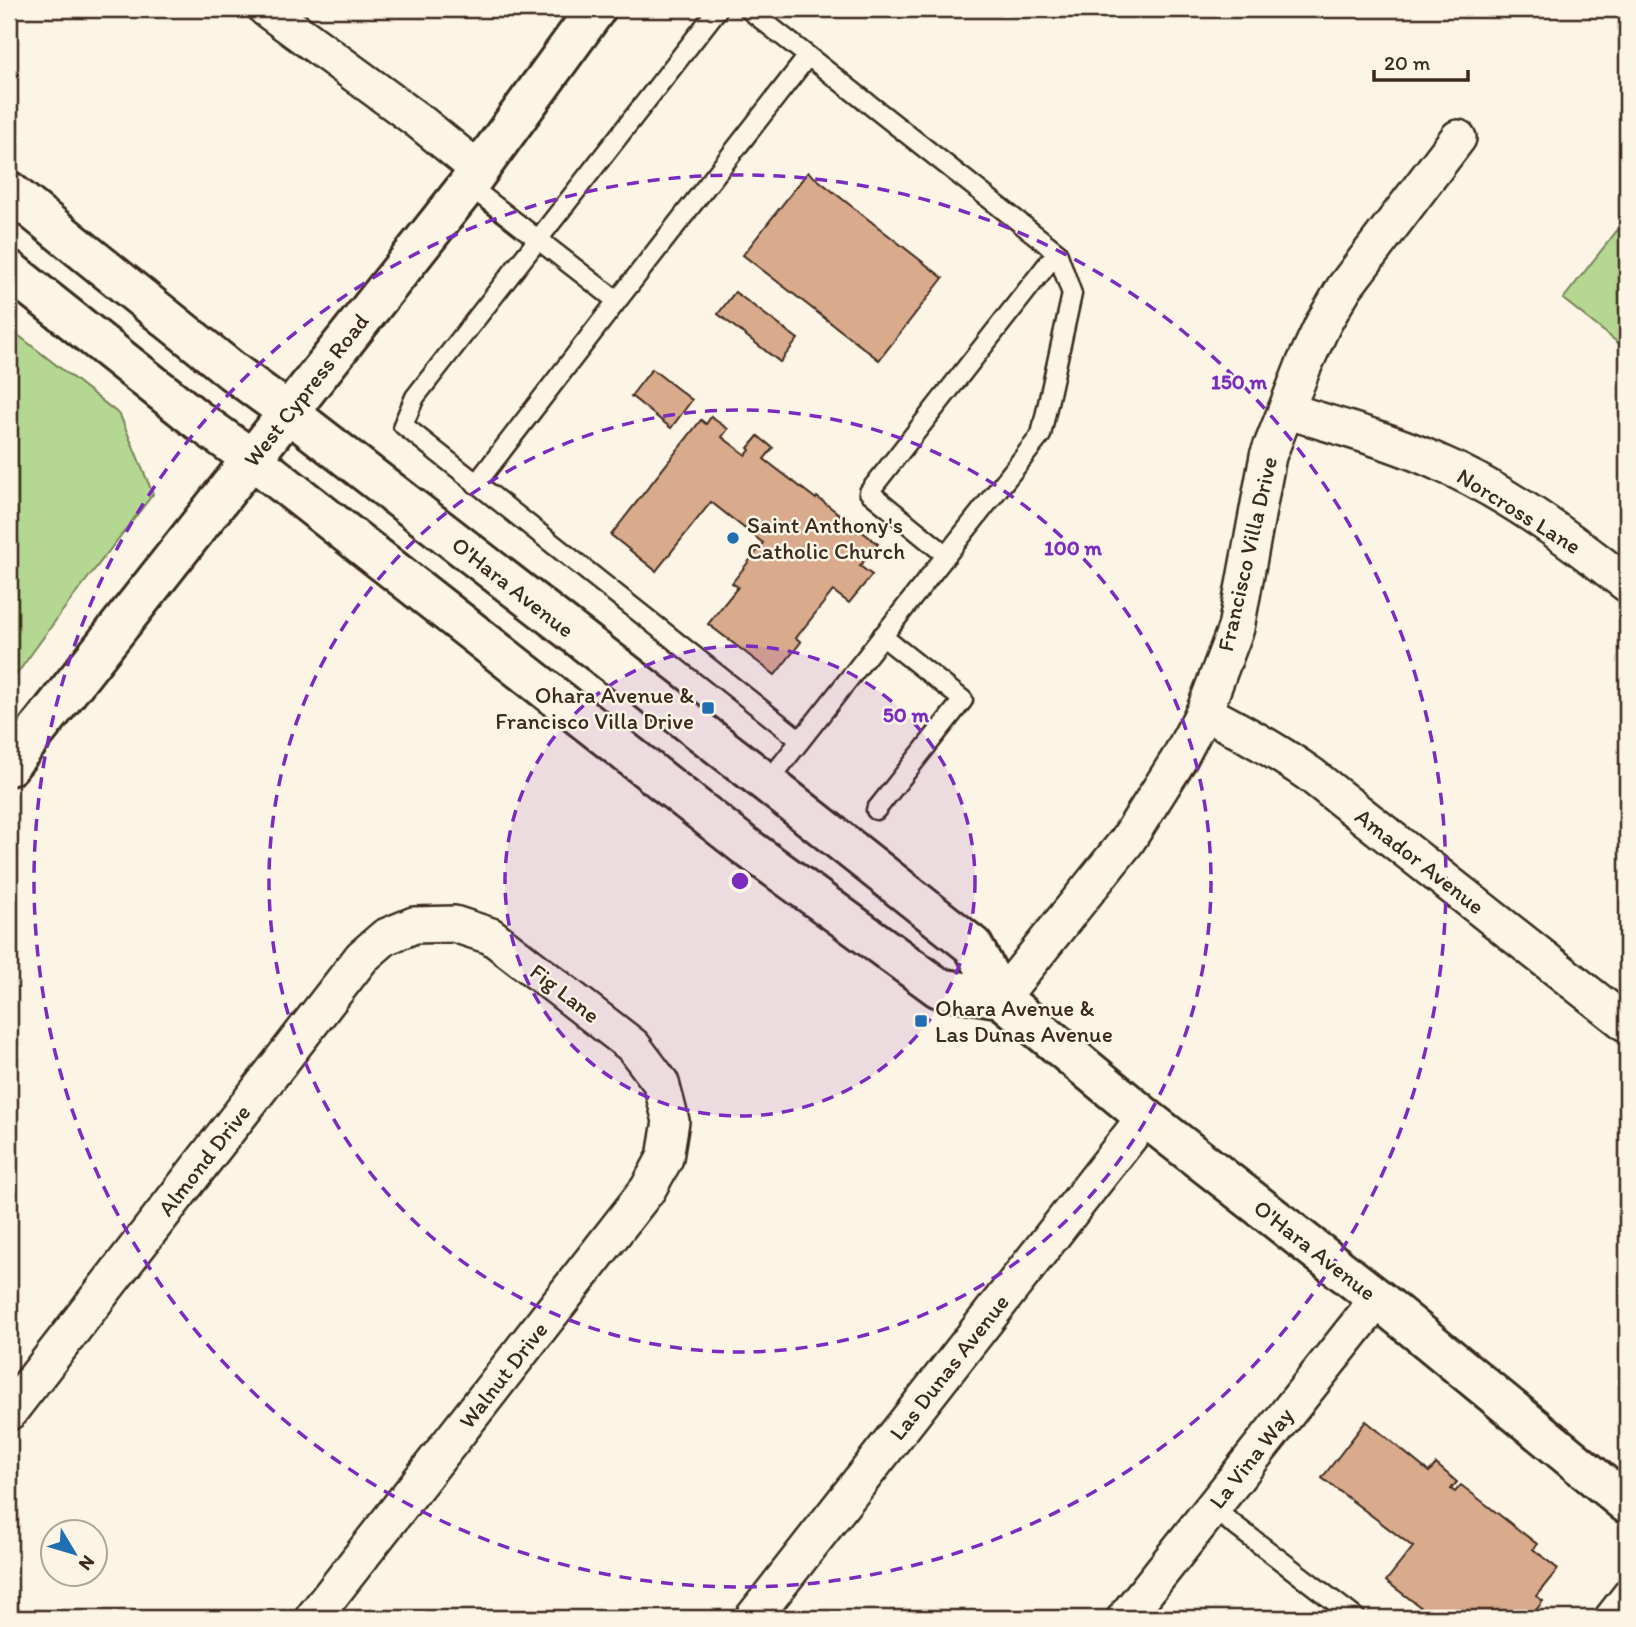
<svg xmlns="http://www.w3.org/2000/svg" width="1636" height="1627" viewBox="0 0 1636 1627" font-family="Itim,sans-serif">
	<style>
		.green { fill: #b4d892; stroke: #788158; stroke-width: 2 }
		.building { fill: #daaa8c; stroke: #3b2a1e; stroke-width: 2 }
		.lines { fill: none; stroke-linecap: round; stroke-linejoin: round }
		.lane-casing { stroke: #3b2a1e; stroke-width: 23 }
		.street-casing { stroke: #3b2a1e; stroke-width: 40 }
		.secondary-casing { stroke: #3b2a1e; stroke-width: 44 }
		.lane { stroke: #fcf5e5; stroke-width: 18 }
		.street { stroke: #fcf5e5; stroke-width: 35 }
		.secondary { stroke: #fcf5e5; stroke-width: 38 }
		.ring { fill: none; stroke: #7b2cbf; stroke-width: 3.5; stroke-dasharray: 12 9 }
		.poi-dot { fill: #1f6fb2; stroke: #fcf5e5; stroke-width: 2.5 }
		.labels { text-anchor: middle; stroke-width: 5; stroke-linejoin: round; paint-order: stroke }
		.street-label { font-size: 23px; fill: #3b2a1e; stroke: #fcf5e5 }
		.poi-label { font-size: 23px; fill: #3b2a1e; stroke: #fcf5e5; text-anchor: start }
		.centre { fill: #7b2cbf; stroke: #fcf5e5; stroke-width: 3.5 }
		.ring-label { font-size: 21px; text-anchor: middle; font-weight: bold; fill: #7b2cbf; stroke: #fcf5e5; stroke-width: 5; stroke-linejoin: round; paint-order: stroke }
	</style>
	<rect width="100%" height="100%" fill="#fcf5e5"/>
	<filter id="ink" filterUnits="userSpaceOnUse"><feTurbulence type="fractalNoise" baseFrequency=".0143" numOctaves="2"/><feDisplacementMap in="SourceGraphic" scale="14" xChannelSelector="R" yChannelSelector="G"/><feConvolveMatrix kernelMatrix="1 2 1 2 8 2 1 2 1" color-interpolation-filters="sRGB"/></filter>
	<g filter="url(#ink)">
		<path class="green" d="M1627,218v132l-64,-51z
			M9,328l111,87 33,79 -92,119 -52,72z"/>
		<path class="building" d="M808,172l135,106 -64,82 -136,-105z
			M735,292l63,47 -18,23 -62,-48z
			M652,369l40,31 -21,28 -40,-32z
			M711,417l17,12 -6,8 24,18 4,-5 -2,-2 10,-12 15,12 -9,11 52,40 1,-2 61,47 -18,22 12,9 -23,28 -16,-12 -37,47 5,4 -26,33 -67,-51 30,-37 -6,-4 31,-40 -52,-41 -55,69 -45,-36 90,-115 5,4z
			M1366,1421l63,51 7,-8 21,18 -6,7 4,3 6,-7 76,59 -4,5 25,20 -22,27 7,5 -13,17h-4l-4,-3 -3,3h-84l-49,-37 27,-34 -91,-69z"/>
		<g class="lines">
			<defs>
				<path id="lane" d="M718,9l-303,388 -12,28 397,315
					M748,9l60,47
					M468,185l149,116 191,-245 249,196 15,42 -31,141 -274,348
					M476,484l141,-183
					M946,555l-77,-63 188,-240
					M876,810l87,-110 -81,-64
					M1212,1508l144,110
					M1602,1618l25,-32"/>
				<path id="street" d="M266,9l154,113 59,48
					M1286,410c49,16 100,29 147,50 71,30 134,77 194,124
					M1204,712c37,19 73,39 107,63l316,249
					M1001,998l126,-157 52,-82 25,-47 32,-84 32,-172 35,-89 20,-43 21,-36 114,-150
					M9,1412l353,-455 23,-20 29,-12 40,-1 37,12 142,110 28,37 10,38 -6,37 -17,31 -335,429
					M753,1618l392,-501
					M1125,1618l253,-319"/>
				<path id="secondary" d="M9,191l223,180 56,41 479,371 206,163 28,52 24,20 120,99 233,182 249,205
					M9,270l186,148 57,41 493,387 194,142 62,10
					M9,766l459,-581 128,-176"/>
			</defs>
			<use href="#lane" class="lane-casing"/>
			<use href="#street" class="street-casing"/>
			<use href="#secondary" class="secondary-casing"/>
			<use href="#lane" class="lane"/>
			<use href="#street" class="street"/>
			<use href="#secondary" class="secondary"/>
		</g>
	</g>
	<circle cx="740" cy="881" r="235" fill="#7b2cbf" fill-opacity=".12"/>
	<g class="ring">
		<circle cx="740" cy="881" r="235"/>
		<circle cx="740" cy="881" r="471"/>
		<circle cx="740" cy="881" r="706"/>
	</g>
	<g class="poi-dot">
		<circle cx="733" cy="538" r="7"/>
		<rect x="701" y="701" width="14" height="14" rx="3.5"/>
		<rect x="914" y="1014" width="14" height="14" rx="3.5"/>
	</g>
	<g class="labels">
		<g class="street-label">
			<text transform="translate(306 390) rotate(-52)" y="8">West Cypress Road</text>
			<text transform="translate(1519 511) rotate(32)" y="8">Norcross Lane</text>
			<text transform="translate(1247 554) rotate(-77)" y="8">Francisco Villa Drive</text>
			<text transform="translate(513 587) rotate(38)" y="8">O'Hara Avenue</text>
			<text transform="translate(1420 861) rotate(38)" y="8">Amador Avenue</text>
			<text transform="translate(565 993) rotate(38)" y="8">Fig Lane</text>
			<text transform="translate(204 1160) rotate(-52)" y="8">Almond Drive</text>
			<text transform="translate(1315 1250) rotate(38)" y="8">O'Hara Avenue</text>
			<text transform="translate(949 1367) rotate(-52)" y="8">Las Dunas Avenue</text>
			<text transform="translate(503 1375) rotate(-52)" y="8">Walnut Drive</text>
			<text transform="translate(1251 1458) rotate(-52)" y="8">La Vina Way</text>
		</g>
		<g class="poi-label">
			<text x="747" y="533">Saint Anthony's<tspan x="747" dy="26">Catholic Church</tspan></text>
			<text x="694" y="703" text-anchor="end">Ohara Avenue &amp;<tspan x="694" dy="26">Francisco Villa Drive</tspan></text>
			<text x="935" y="1016">Ohara Avenue &amp;<tspan x="935" dy="26">Las Dunas Avenue</tspan></text>
		</g>
	</g>
	<circle cx="740" cy="881" r="10" class="centre"/>
	<g class="ring-label">
		<text x="1239" y="389">150 m</text>
		<text x="1073" y="555">100 m</text>
		<text x="906" y="722">50 m</text>
	</g>
	<rect width="1636" height="1627" fill="none" stroke="#fcf5e5" stroke-width="35"/>
	<rect x="18" y="18" width="1601" height="1592" fill="none" stroke="#3b2a1e" stroke-width="2.5" filter="url(#ink)"/>
	<g transform="translate(74 1553) rotate(128)"><circle r="33" fill="#fcf5e5" stroke="#afa495" stroke-width="2"/>
	<path d="M0-5L12 26L0 18L-12 26Z" fill="#1f6fb2"/>
	<text y="-10" font-size="19" font-weight="bold" text-anchor="middle" fill="#3b2a1e">N</text>
	</g>
	<path d="M1374 70v10h94v-10" fill="none" stroke="#3b2a1e" stroke-width="3.5"/>
	<text x="1384" y="70" font-size="21" fill="#3b2a1e" stroke="#fcf5e5" stroke-width="5" paint-order="stroke">20 m</text>
</svg>
